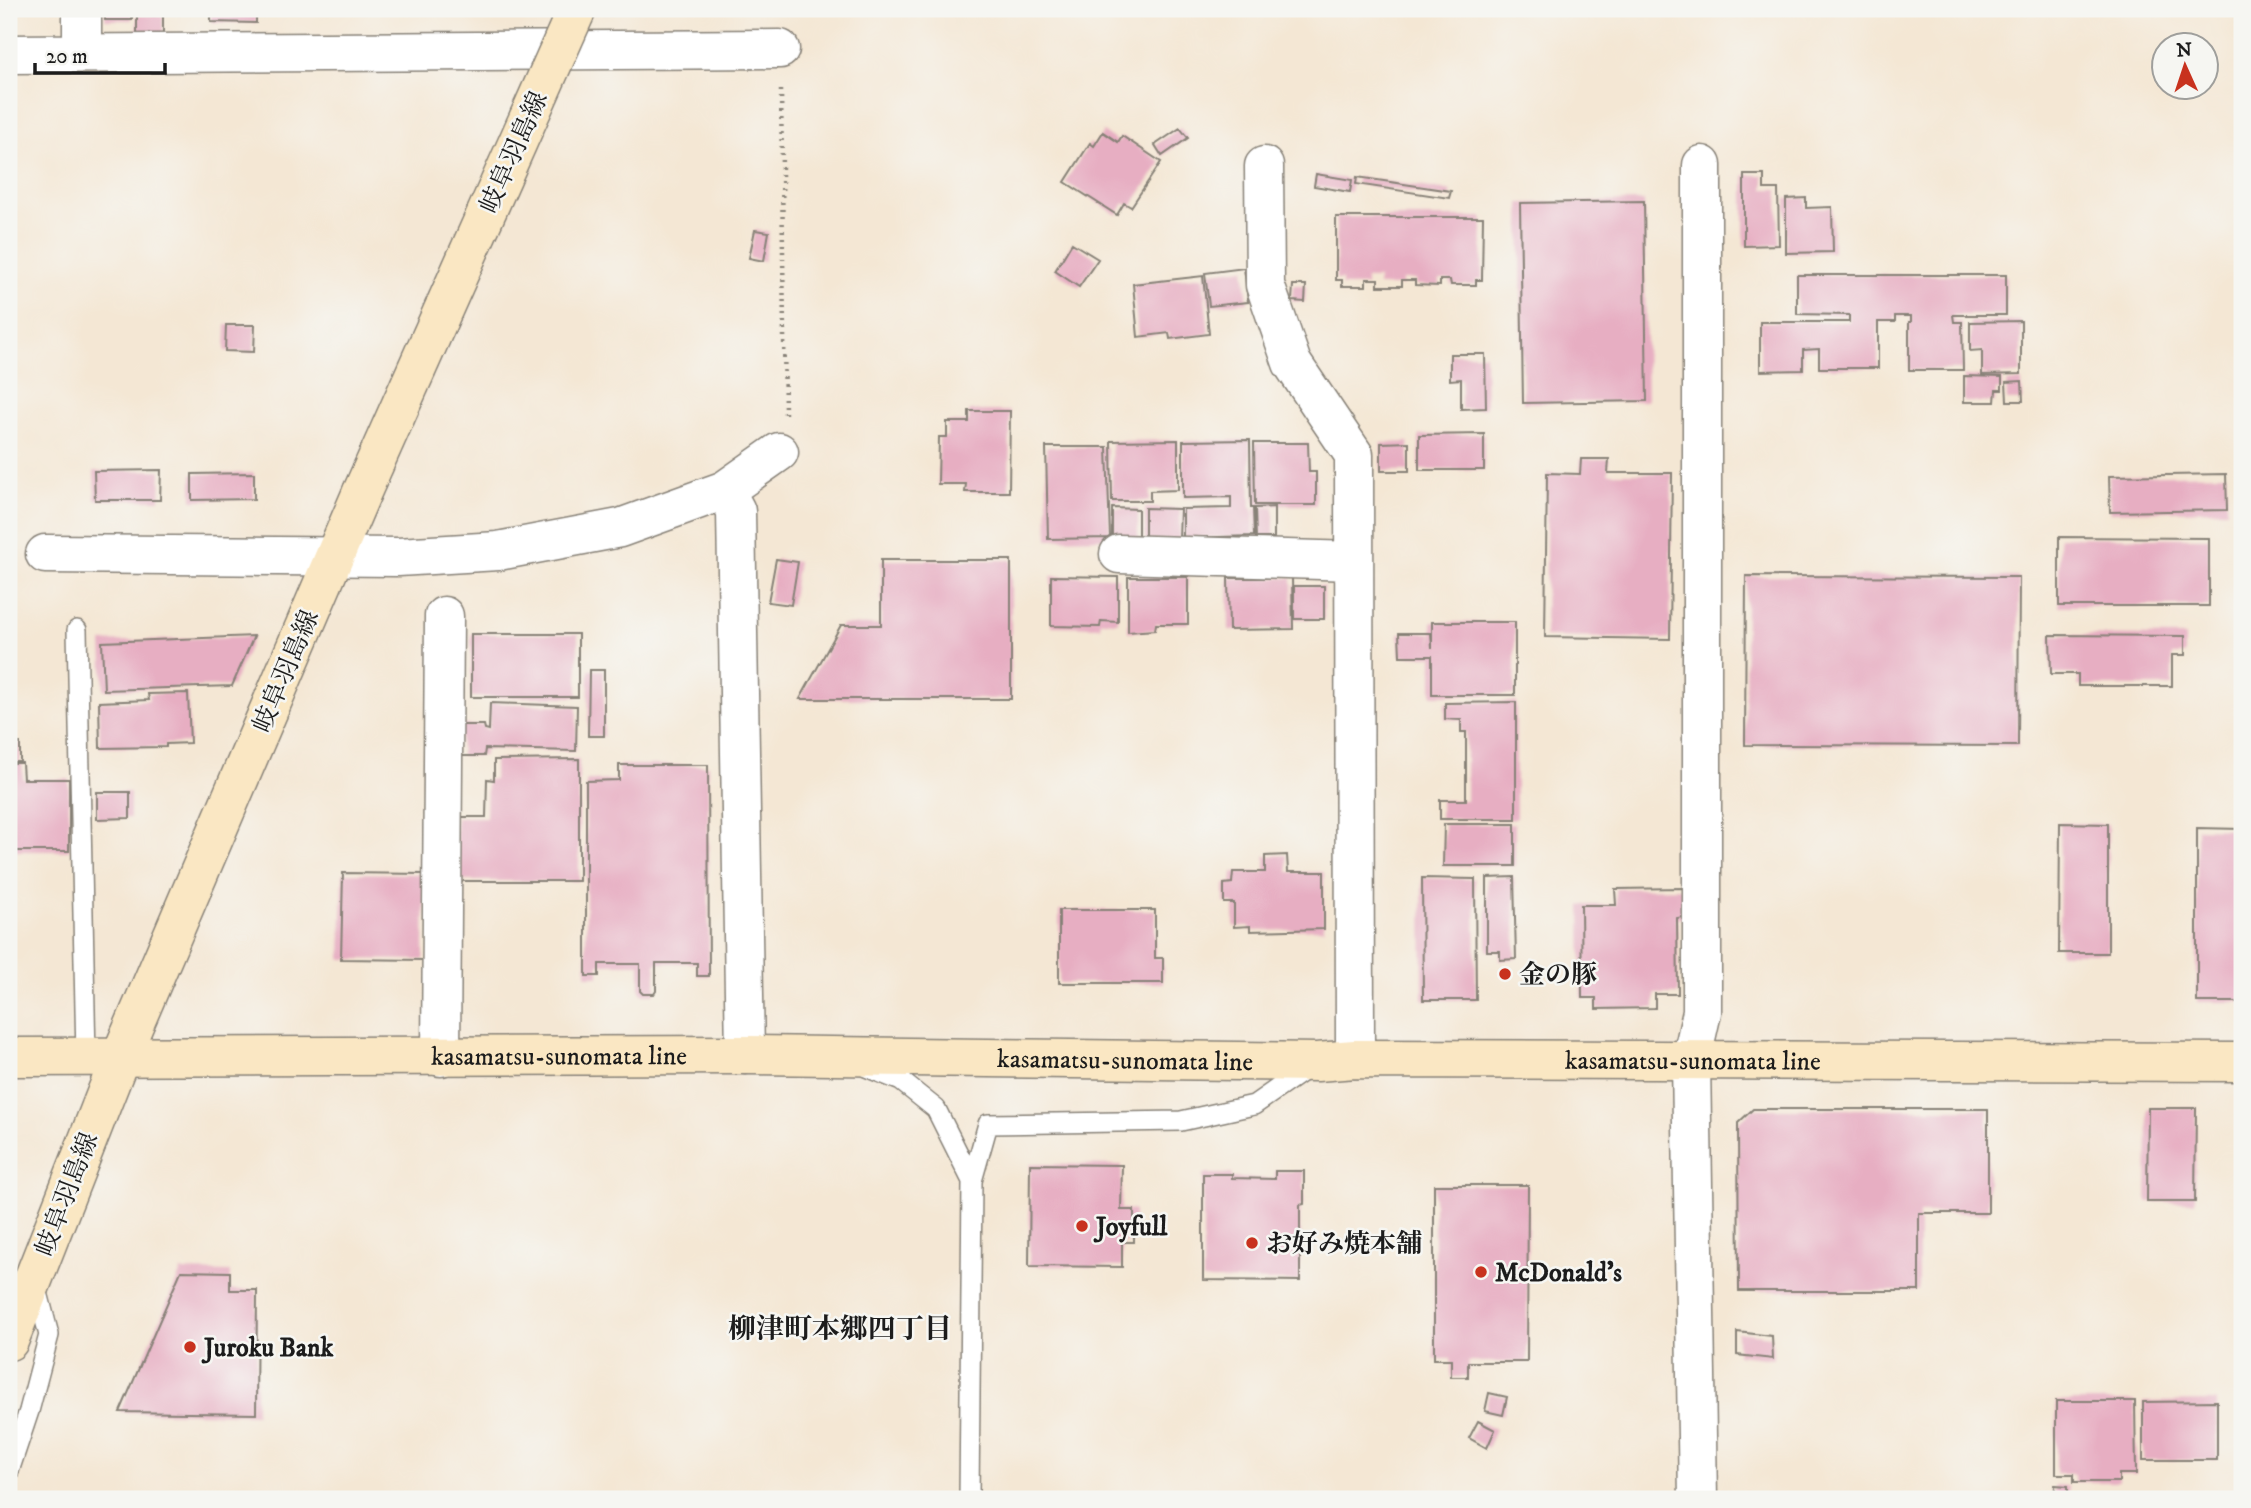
<svg xmlns="http://www.w3.org/2000/svg" width="2251" height="1508" viewBox="0 0 2251 1508" font-family="'IM FELL DW Pica','Noto Serif JP',serif">
	<style>
		.building { fill: #e7aec2 }
		.lines { fill: none; stroke-linecap: round; stroke-linejoin: round }
		.service-casing { stroke: #888278; stroke-width: 22 }
		.minor-casing { stroke: #888278; stroke-width: 41 }
		.secondary-casing { stroke: #888278; stroke-width: 41 }
		.path { stroke: #888278; stroke-width: 4.5; stroke-dasharray: 2 5; stroke-linecap: butt }
		.service { stroke: #fff; stroke-width: 19 }
		.minor { stroke: #fff; stroke-width: 38 }
		.secondary { stroke: #fae7c3; stroke-width: 38 }
		.secondary-bridge-casing { stroke: #888278; stroke-width: 41; stroke-linecap: butt }
		.secondary-bridge { stroke: #fae7c3; stroke-width: 38 }
		.poi-dot { fill: #c8321e; stroke: #f6f6f2; stroke-width: 2.5 }
		.labels { text-anchor: middle; stroke-width: 5; stroke-linejoin: round; paint-order: stroke }
		.street-label { font-size: 26px; fill: #1c1c1c; stroke: #f6f6f2 }
		.poi-label { font-size: 26px; font-weight: bold; fill: #1c1c1c; stroke: #f6f6f2; text-anchor: start }
		.neighbourhood-label { font-size: 28px; font-weight: bold; fill: #1c1c1c; stroke: #f6f6f2 }
	</style>
	<rect width="100%" height="100%" fill="#f6f6f2"/>
	<filter id="ink" filterUnits="userSpaceOnUse"><feTurbulence type="fractalNoise" baseFrequency=".0143" numOctaves="2"/><feDisplacementMap in="SourceGraphic" scale="14" xChannelSelector="R" yChannelSelector="G"/><feConvolveMatrix kernelMatrix="1 2 1 2 8 2 1 2 1" color-interpolation-filters="sRGB"/></filter>
	<filter id="wash" filterUnits="userSpaceOnUse"><feTurbulence type="fractalNoise" baseFrequency=".00686" numOctaves="4" result="noise"/><feDisplacementMap in="SourceGraphic" scale="28" xChannelSelector="R" yChannelSelector="G"/><feGaussianBlur stdDeviation="1.57" result="paint"/><feColorMatrix in="noise" values="0 0 0 0 0 0 0 0 0 0 0 0 0 0 0 0 0 1.4 0 .05"/><feComposite in="paint" operator="in"/></filter>
	<g filter="url(#wash)">
		<rect width="100%" height="100%" fill="#f4e7d4"/>
		<g id="blocks">
			<path class="building" d="M105,9h27v11h-27z
				M211,9h45v14l-45,-1z
				M137,15h26v21l-26,-1z
				M1180,128l8,10 -26,18 -7,-11z
				M1103,132l15,10 4,-6 39,26 -30,45 -7,-4 -7,12 -52,-33 25,-39 4,3z
				M1316,174l36,6 -2,12 -36,-6z
				M1744,175h20v14h14l1,56 -35,1z
				M1357,177l94,14 -2,7 -93,-14z
				M1806,198v10l26,-1 1,45 -47,1v-54z
				M1644,201l3,200 -124,2 -3,-200z
				M1336,217h147l-1,63h-6v5h-25l-1,-5h-10v6l-25,-1v-5h-13v6h-24v-7h-12v7h-24v-6h-6z
				M755,230l14,2 -5,29 -15,-3z
				M1072,243l26,16 -19,28 -24,-16z
				M1244,268l4,34 -39,4 -4,-33z
				M1797,275h209v40h-53l1,7h8l1,48h-54v-48h2v-6h-16v6h-17v46h-59v-19l-16,1v20l-43,1v-49h89v-7l-52,-1z
				M1203,276l6,58 -39,5 -1,-6 -31,4 -5,-53z
				M1293,285h13l-1,17 -13,-1z
				M2021,321v53l-39,1v-25l-12,1v-29z
				M226,325h29l-1,27 -29,-1z
				M1450,354h35l1,54 -25,1v-30l-11,1z
				M1964,376l38,1v13h-6l-1,12h-31z
				M2022,381l1,20h-16l-1,-19z
				M969,411h41l-1,81h-44l1,-8h-28l1,-47h8v-15h22z
				M1484,434v36h-65v-35z
				M1178,440v50l-28,1v10h-38l-1,-60z
				M1250,440l1,68h2l1,28 -71,2v-29l48,-1v-11l-48,1v-57z
				M1409,442v29h-28v-28z
				M1254,443h54l1,29h7v33h-61z
				M1046,447h61l3,91 -62,1z
				M1581,459h28l-1,14h64l-2,166 -125,-2 2,-164 33,1z
				M161,470l-1,30h-65l-1,-29z
				M254,473v26l-62,1v-26z
				M2226,474l1,36 -117,2 -1,-36z
				M1274,507v31h-18l-1,-30z
				M1112,508l26,1v31h-26z
				M1145,508l35,1 -1,31h-34z
				M2059,537l150,1v68h-150z
				M776,559l22,3 -7,43 -23,-3z
				M881,560h130v139h-211l41,-74h40z
				M1051,576l67,1v45l-17,-1 -1,6 -49,-1z
				M1746,576l273,1 -1,169 -273,-1z
				M1128,577h60v47h-32l-1,6 -27,2z
				M1228,578h64l1,51 -64,1z
				M1294,586h30v33h-30z
				M1432,622h83v73h-83v-39h-32l-1,-23h32l1,15z
				M471,634h107v63h-107z
				M2050,635l135,1v19h-13v31h-94v-12h-27z
				M254,636l-22,50 -128,4 -2,-48z
				M589,670h15v66h-16z
				M188,693l2,50 -24,1v3l-66,1 -1,-46 50,-2 -1,-6z
				M1516,702v117h-76v-19h26v-68h-5v-12l-16,-1v-16z
				M490,703l87,3 -1,45 -91,-2 -1,7h-23l-1,-31h24l1,4 4,1z
				M9,743h11v19h-11z
				M579,759v122h-123v-64h30l1,-38 7,1v-20z
				M9,763h13l1,16h46v72h-60z
				M619,765h89l1,211h-12v-13h-41v28l-2,3h-11l-3,-3v-27h-41v12h-13v-195l33,-1z
				M97,792h33v26l-33,1z
				M2060,823l48,1v129h-49z
				M1444,824h71v42h-72z
				M2197,828l45,1v173h-45z
				M1287,855l1,17h36v57l-74,2v-5l-16,1v-24h-10v-19l8,-1 1,-11h32v-16z
				M343,873l82,1 -1,86 -83,-1z
				M1514,877l2,82 -16,1v-9h-13v-73z
				M1422,878l53,1 1,121h-53z
				M1683,888v29l-6,1 1,76h-23v14l-59,1v-11h-14l-1,-93h35l-1,-16z
				M1059,910h96v48h8v25h-104z
				M2148,1108h48l-1,94h-48z
				M1753,1109h235v104h-69v78h-180l-1,-168z
				M1030,1164l92,1 -1,45h13v32h-12v25l-93,-1z
				M1275,1171h29v33l-4,1v76l-97,-1v-106h29v4l43,1z
				M1434,1185h94l-1,177h-59v15h-17v-18h-17z
				M181,1271l49,1v18h27l-1,124 -136,-2z
				M1737,1332l35,4 1,23 -36,-4z
				M1489,1393l18,4 -4,18 -18,-4z
				M2056,1401h79l1,73h-17v8h-45v-8h-18z
				M2217,1401v59h-74v-58z
				M1478,1421l17,9 -8,18 -18,-10z
				M2055,1485l13,1v13h-14z"/>
		</g>
	</g>
	<g filter="url(#ink)">
		<use href="#blocks" fill-opacity="0" stroke="#888278" stroke-width="2"/>
		<g class="lines">
			<defs>
				<path id="service" d="M77,630l9,427
					M866,1067l35,14 35,28 36,72
					M9,1471l20,-60 20,-76 -13,-50
					M969,1499l3,-318 16,-57 193,-3 73,-16 56,-39"/>
				<path id="minor" d="M82,9v44
					M9,54l771,-5
					M1264,166l1,119 27,78 62,92 1,604
					M725,490l11,21 9,544
					M45,554l353,3 100,-6 122,-23 105,-38 54,-38
					M1119,554l235,7
					M441,1057l3,-441
					M1698,1499l-7,-438 11,-49v-847"/>
				<g id="secondary">
					<path id="s1" d="M9,1057l736,-2 572,7 38,-3 887,3"/>
					<path d="M9,1341l111,-283 242,-566"/>
				</g>
			</defs>
			<use href="#service" class="service-casing"/>
			<use href="#minor" class="minor-casing"/>
			<use href="#secondary" class="secondary-casing"/>
			<path class="path" d="M781,90l4,324"/>
			<use href="#service" class="service"/>
			<use href="#minor" class="minor"/>
			<use href="#secondary" class="secondary"/>
			<defs>
				<path id="secondary-bridge" d="M362,492l215,-483"/>
			</defs>
			<use href="#secondary-bridge" class="secondary-bridge-casing"/>
			<use href="#secondary-bridge" class="secondary-bridge"/>
		</g>
	</g>
	<g class="poi-dot">
		<circle cx="1505" cy="974" r="7"/>
		<circle cx="1082" cy="1226" r="7"/>
		<circle cx="1252" cy="1243" r="7"/>
		<circle cx="1481" cy="1272" r="7"/>
		<circle cx="190" cy="1347" r="7"/>
	</g>
	<g class="labels">
		<g class="street-label">
			<text transform="translate(513 152) rotate(-66)" y="9">岐阜羽島線</text>
			<text transform="translate(285 671) rotate(-67)" y="9">岐阜羽島線</text>
			<text dy="9" stroke="none"><textPath href="#s1" startOffset="550">kasamatsu-sunomata line</textPath></text>
			<text dy="9" stroke="none"><textPath href="#s1" startOffset="1116">kasamatsu-sunomata line</textPath></text>
			<text dy="9" stroke="none"><textPath href="#s1" startOffset="1684">kasamatsu-sunomata line</textPath></text>
			<text transform="translate(66 1194) rotate(-69)" y="9">岐阜羽島線</text>
		</g>
		<g class="poi-label">
			<text x="1519" y="983">金の豚</text>
			<text x="1096" y="1235">Joyfull</text>
			<text x="1266" y="1252">お好み焼本舗</text>
			<text x="1495" y="1281">McDonald's</text>
			<text x="204" y="1356">Juroku Bank</text>
		</g>
		<g class="neighbourhood-label">
			<text x="840" y="1338">柳津町本郷四丁目</text>
		</g>
	</g>
	<rect width="2251" height="1508" fill="none" stroke="#f6f6f2" stroke-width="35"/>
	<g transform="translate(2185 66) rotate(357)"><circle r="33" fill="#f6f6f2" stroke="#9f9f9c" stroke-width="2"/>
	<path d="M0-5L12 26L0 18L-12 26Z" fill="#c8321e"/>
	<text y="-10" font-size="19" font-weight="bold" text-anchor="middle" fill="#1c1c1c">N</text>
	</g>
	<path d="M35 63v10h130v-10" fill="none" stroke="#1c1c1c" stroke-width="3.5"/>
	<text x="46" y="63" font-size="21" fill="#1c1c1c" stroke="#f6f6f2" stroke-width="5" paint-order="stroke">20 m</text>
</svg>
